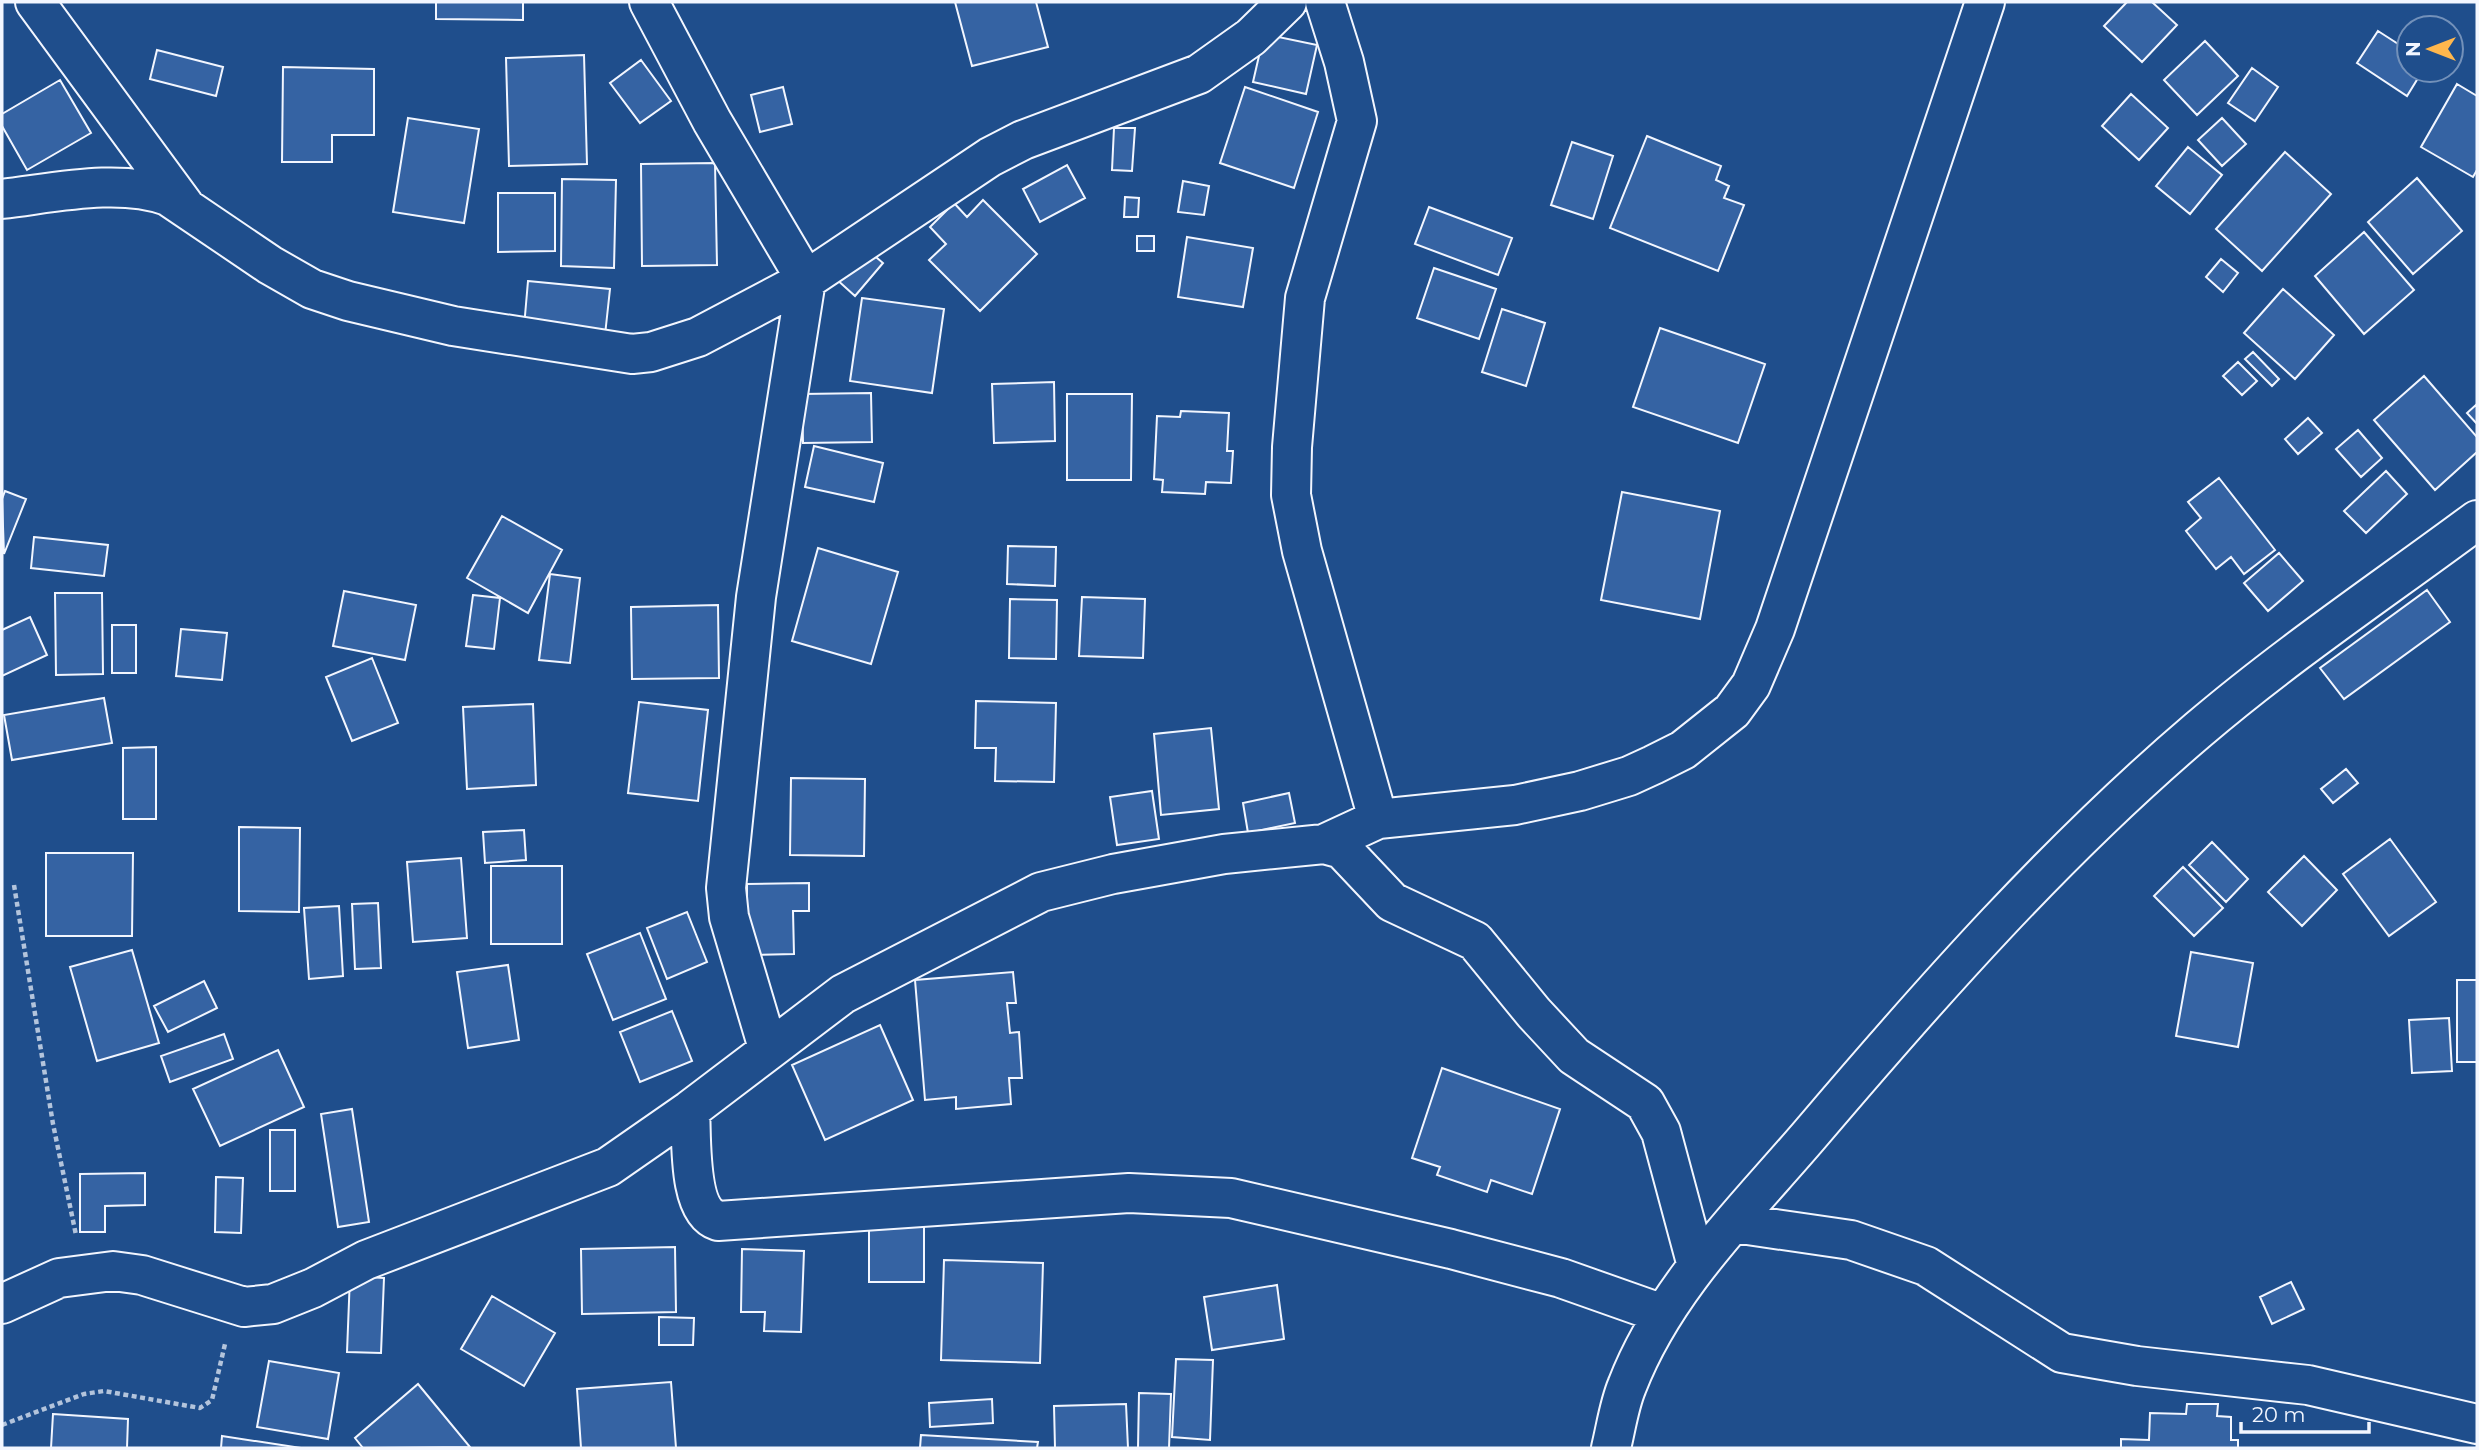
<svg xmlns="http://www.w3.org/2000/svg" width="2479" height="1450" viewBox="0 0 2479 1450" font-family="Montserrat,sans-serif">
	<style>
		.building { fill: #3563a3; stroke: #f2f6ff; stroke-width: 2 }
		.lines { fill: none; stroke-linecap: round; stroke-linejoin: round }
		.minor-casing { stroke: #f2f6ff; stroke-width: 42 }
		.path { stroke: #b3c4dc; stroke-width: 4.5; stroke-dasharray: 5 3.5; stroke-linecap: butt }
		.minor { stroke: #1f4e8c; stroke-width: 38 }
	</style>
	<rect width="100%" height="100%" fill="#1f4e8c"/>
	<path class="building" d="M436,2h87v18l-87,-1z
		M955,2h81l12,45 -76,19z
		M2127,2h25l25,23 -35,37 -38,-36z
		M2378,31l31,20v19h14l-16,26 -50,-33z
		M1264,34l53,11 -11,49 -53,-12z
		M2205,41l33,35 -41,39 -33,-35z
		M157,50l66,17 -7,29 -66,-17z
		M584,55l3,109 -78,2 -3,-108z
		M641,60l30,41 -31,22 -30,-40z
		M283,67l91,2v66h-42v27h-50z
		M2252,68l26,19 -23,34 -27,-18z
		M60,80l31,53 -64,37 -25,-44v-12z
		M2457,84l20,12v74l-4,7 -52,-30z
		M783,87l9,37 -32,8 -9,-37z
		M1245,87l73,25 -24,76 -74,-25z
		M2131,94l37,34 -29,32 -37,-34z
		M408,118l71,11 -15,94 -71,-11z
		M2222,118l24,26 -24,22 -24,-26z
		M1114,128h21l-3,43 -20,-1z
		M1647,136l74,30 -5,14 13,6 -5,12 20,7 -26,66 -108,-43z
		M1572,142l41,14 -20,63 -42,-14z
		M2188,147l34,28 -32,39 -34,-28z
		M2285,152l46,42 -69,77 -46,-42z
		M715,163l2,102 -75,1 -1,-102z
		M1067,165l18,33 -45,24 -17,-33z
		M2417,178l45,53 -49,43 -45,-52z
		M562,179l54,1 -2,88 -53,-2z
		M1183,181l26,5 -5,29 -26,-3z
		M498,193h57v58l-57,1z
		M1125,197l14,1 -1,19h-14z
		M983,200l54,54 -57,57 -51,-51 17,-16 -16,-17 24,-24 13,14z
		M1429,207l83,31 -14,37 -83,-31z
		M2364,232l50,58 -50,44 -49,-58z
		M1137,236h17v15h-17z
		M1187,237l66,11 -10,59 -65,-10z
		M863,246l20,17 -28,33 -20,-18z
		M2221,259l17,14 -15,19 -17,-15z
		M1434,268l62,21 -17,50 -62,-21z
		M528,281l82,8 -5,46 -81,-8z
		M2283,289l51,46 -39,44 -51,-46z
		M862,298l82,11 -12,84 -82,-12z
		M1502,309l43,14 -19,63 -44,-14z
		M1660,328l105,36 -27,79 -105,-36z
		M2253,352l26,27 -7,7 -27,-27z
		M2238,362l19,19 -15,14 -19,-19z
		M2424,376l53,61v15l-42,38 -61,-70z
		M1054,382l1,59 -61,2 -2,-59z
		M871,393l1,49 -69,1 -1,-49z
		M1067,394h65l-1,86h-64z
		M2477,404v20l-10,-11z
		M1181,411l48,2 -2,38h6l-2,32 -25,-1 -1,12 -43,-2 1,-12 -9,-1 3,-63 23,1z
		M2308,418l14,15 -24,21 -13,-15z
		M2358,430l24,28 -21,19 -25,-28z
		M814,446l69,17 -9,39 -69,-15z
		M2386,471l21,23 -41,39 -22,-22z
		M2219,478l56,72 -31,24 -13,-17 -15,12 -30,-38 15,-13 -13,-16z
		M5,491l21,8 -22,55 -2,-55z
		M1622,492l98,19 -20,108 -99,-19z
		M502,516l60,34 -34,63 -61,-35z
		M34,537l74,8 -4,31 -73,-8z
		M1008,546l48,1 -1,39 -48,-2z
		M818,548l80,24 -27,92 -79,-23z
		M2279,553l24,28 -35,30 -24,-28z
		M550,574l30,4 -10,85 -31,-3z
		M2427,590l23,32 -106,77 -24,-31z
		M344,591l72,14 -11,55 -72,-14z
		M55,593h47l1,81 -47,1z
		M473,595l27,3 -6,51 -28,-3z
		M1082,597l63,2 -2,59 -64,-2z
		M1010,599l47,1 -1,59 -47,-1z
		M718,605l1,73 -87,1 -1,-72z
		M30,617l17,38 -45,21v-46z
		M112,625h24v48h-24z
		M181,629l46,4 -5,47 -46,-4z
		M372,658l26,65 -46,18 -26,-64z
		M104,698l8,45 -100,17 -8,-45z
		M976,701l80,2 -2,79 -59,-1 1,-33h-21z
		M639,702l69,8 -10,91 -70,-8z
		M533,704l3,81 -69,4 -4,-82z
		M1211,728l8,81 -58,6 -7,-81z
		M156,747v72h-33v-71z
		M2346,769l12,14 -25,20 -12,-14z
		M791,778l74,1 -1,77 -74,-1z
		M1152,791l7,48 -42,6 -7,-48z
		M1289,793l6,30 -47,10 -5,-30z
		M239,827l61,1 -1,84 -60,-1z
		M524,830l2,30 -41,3 -2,-31z
		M2390,839l46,63 -47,34 -46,-62z
		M2212,842l36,37 -22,23 -37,-37z
		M46,853h87l-1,83h-86z
		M2304,856l33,34 -35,36 -34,-34z
		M461,858l6,80 -54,4 -6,-80z
		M491,866h71v78h-71z
		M2183,867l40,41 -29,28 -40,-40z
		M809,883v28h-16l1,43 -41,1 -15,-60h9v-11z
		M378,903l3,65 -26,1 -3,-65z
		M339,906l4,70 -34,3 -5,-71z
		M687,912l20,50 -40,17 -20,-51z
		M640,933l26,66 -53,21 -26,-66z
		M132,950l27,93 -62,18 -27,-94z
		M2191,952l62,11 -15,84 -62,-11z
		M508,965l11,75 -51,8 -11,-76z
		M1013,972l3,31h-9l3,30 9,-1 3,46h-13l2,26 -55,5v-12l-31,3 -10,-120z
		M2457,980h20v82h-20z
		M204,981l13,27 -49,24 -14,-26z
		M672,1011l20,50 -52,21 -20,-50z
		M2449,1018l3,53 -40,2 -3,-53z
		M880,1025l33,75 -88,40 -33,-75z
		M224,1034l9,25 -63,23 -9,-26z
		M278,1050l26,57 -84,39 -27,-57z
		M1442,1068l118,41 -28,85 -41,-14 -4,12 -50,-17 3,-8 -28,-9z
		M352,1109l17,113 -31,5 -17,-113z
		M270,1130h25v61h-25z
		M145,1173v32l-40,1v26h-25v-58z
		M216,1177l27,1 -2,55 -26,-1z
		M869,1215h55v67h-55z
		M675,1247l1,65 -94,2 -1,-65z
		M742,1249l62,2 -3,81 -37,-1 1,-19h-24z
		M944,1260l99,3 -3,100 -99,-3z
		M350,1276l34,2 -3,75 -34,-1z
		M2291,1282l13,27 -32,15 -12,-27z
		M1277,1285l7,54 -72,11 -8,-53z
		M492,1296l63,37 -31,53 -63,-37z
		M659,1317l35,1 -1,27h-34z
		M1176,1359l37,1 -3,80 -38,-3z
		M269,1361l70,12 -11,66 -71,-12z
		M671,1382l5,66h-95l-4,-59z
		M418,1384l52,63 -107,1 -8,-10z
		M1139,1393l32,1 -2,54h-31z
		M992,1399l1,24 -63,4 -1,-24z
		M1126,1404l2,44h-73l-1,-42z
		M2187,1404h31l-1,12 14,1v23h7v8h-117v-9l28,1 1,-27 36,1z
		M53,1414l75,5 -1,29h-76z
		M921,1435l117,7 -1,6h-117z
		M222,1436l79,12h-80z"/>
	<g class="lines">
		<defs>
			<path id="minor" d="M35,2l149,203
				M649,2l63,119 94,159 -50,317 -30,291 3,29 39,131
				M1325,2l19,60 13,59 -52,177 -13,149 -1,48 11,56 76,268
				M2,199c52,-6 116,-21 166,-3l102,69 42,24 36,12 105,25 179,28 19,-2 47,-15 108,-57 184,-123 33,-17 176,-66 52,-37 36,-35
				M1324,844l54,-25 137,-14 65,-14 49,-15 24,-11 30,-15 49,-39 19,-26 24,-56 210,-627
				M690,1110c2,28 -3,101 28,111l411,-28 102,5 220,51 110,29 102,36
				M1734,1223l117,17 75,26 136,87 75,13 171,19 169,39
				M2,1304l57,-26 54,-7 29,4 102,32 29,-3 40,-16 53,-28 242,-93 82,-57 153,-116 198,-102 72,-18 111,-20 100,-10 18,5 50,53 83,39 59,72 40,43 71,47 16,29 36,134
				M1611,1448c5,-20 8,-43 16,-62 38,-99 119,-176 186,-255 120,-141 244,-281 385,-401 89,-76 186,-141 279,-210"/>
		</defs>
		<use href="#minor" class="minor-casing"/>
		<path class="path" d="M14,885l39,239 23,111
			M2,1425l82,-31 20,-3 96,17 12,-8 13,-56"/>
		<use href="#minor" class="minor"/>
	</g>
	<rect width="2479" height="1450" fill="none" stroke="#f2f6ff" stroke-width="7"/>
	<g transform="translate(2430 49) rotate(270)"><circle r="33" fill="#1f4e8c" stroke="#7391ba" stroke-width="2"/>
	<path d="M0-5L12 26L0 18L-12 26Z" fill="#ffb74d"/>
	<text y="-10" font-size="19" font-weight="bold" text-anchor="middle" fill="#f2f6ff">N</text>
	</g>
	<path d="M2241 1422v10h128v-10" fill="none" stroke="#f2f6ff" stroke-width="3.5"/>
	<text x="2252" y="1422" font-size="21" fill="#f2f6ff" stroke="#1f4e8c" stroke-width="5" paint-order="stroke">20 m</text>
</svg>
